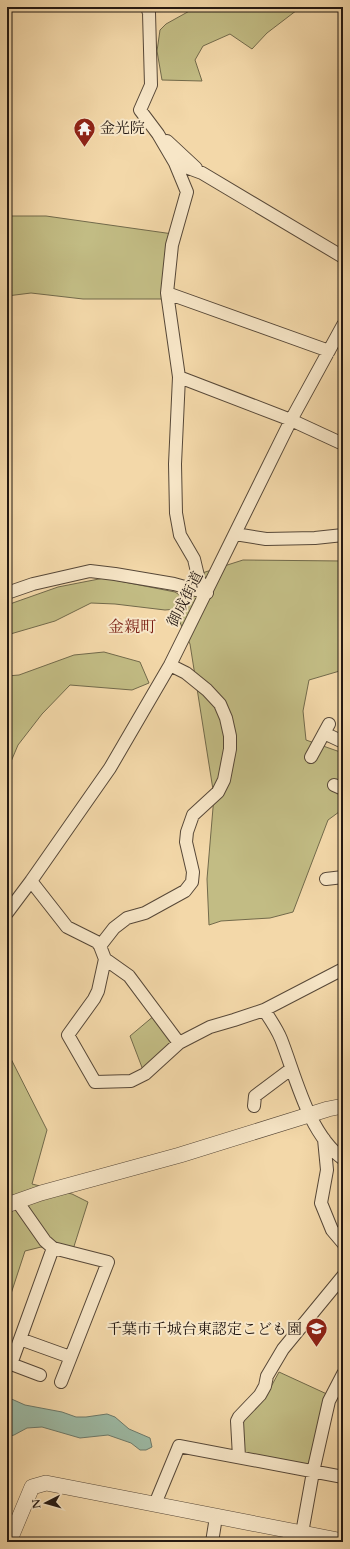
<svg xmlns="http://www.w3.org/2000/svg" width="350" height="1549" viewBox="0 0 350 1549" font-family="Cardo,'Noto Serif JP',serif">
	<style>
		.green { fill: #c2bc84; stroke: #726a4b }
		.water { fill: #9cbaa5; stroke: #6c796a }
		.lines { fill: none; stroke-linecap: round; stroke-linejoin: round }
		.minor-casing { stroke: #574838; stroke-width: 14 }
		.tertiary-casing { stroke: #574838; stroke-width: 16 }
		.minor { stroke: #f7e6c7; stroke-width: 12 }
		.tertiary { stroke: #f7e6c7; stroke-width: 15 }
		.labels { text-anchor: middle; stroke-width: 4; stroke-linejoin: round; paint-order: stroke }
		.poi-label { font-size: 15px; fill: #231812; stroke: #f7e6c7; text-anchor: start }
		.street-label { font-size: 15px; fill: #231812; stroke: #f7e6c7 }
		.neighbourhood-label { font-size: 16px; fill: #7a1f14; stroke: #f7e6c7 }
	</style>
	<rect width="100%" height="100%" fill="#f3d8a9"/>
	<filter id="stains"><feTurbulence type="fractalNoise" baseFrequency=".005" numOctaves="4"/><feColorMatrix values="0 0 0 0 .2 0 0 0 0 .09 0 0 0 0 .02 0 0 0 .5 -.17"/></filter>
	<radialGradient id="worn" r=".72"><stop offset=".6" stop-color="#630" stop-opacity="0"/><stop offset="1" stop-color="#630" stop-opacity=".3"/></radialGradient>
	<path class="green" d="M200,7h101l-34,26 -15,16 -22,-15 -27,12 -8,14 7,21 -40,-1 -5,-29 3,-21 6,-6 27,-15z
		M7,216h39l127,18 -9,65h-81l-52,-6 -24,3z
		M243,560l100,1v109l-34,10 -6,31 3,29 37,13v56l-15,11 -35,92 -23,6 -49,3 -12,4 -2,-46 7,-83 -24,-152 -13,-28 1,-7 -13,1 -50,-6 -24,-1 -36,18 -48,14v-30l51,-18 46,-9 71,14 6,4 18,-22z
		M104,652l36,10 9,21 -17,7 -62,-5 -28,29 -24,31 -11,26v-95l12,-1 55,-20z
		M155,1015l20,29 -32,26 -13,-34z
		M7,1051l40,79 -15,54 40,10 16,8 -18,57 -29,-12 -16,4 -18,55z
		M279,1372l50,23 -19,67 -5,3 -62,-13 -1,-30 24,-26z"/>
	<path class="water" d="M7,1397l18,8 37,7 14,5h10l21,-3 8,3 14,12 21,9 2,9 -6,3h-6l-9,-7 -23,-8 -28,3 -38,-11 -15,1 -13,7 -7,2z"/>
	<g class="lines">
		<defs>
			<path id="minor" d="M147,7l2,6 2,72 -11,25 18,24 17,29 27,10 141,84
				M167,141l29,27
				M175,163l12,29 -15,53 -5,48 12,84 -4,87 1,49 4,22 14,24 5,21 8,13
				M167,293l162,58
				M179,377l112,43 52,24
				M235,534l31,5 49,-1 28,-3
				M7,593l26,-9 57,-13 25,3 59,10 33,9
				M324,733l19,9
				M311,757l18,-33
				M334,785l9,4
				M326,879l17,-2
				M31,881l36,46 30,15 3,4 5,13 24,17 50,67
				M7,913l24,-32 79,-113 60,-103 121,-245 52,-95
				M100,946l14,-18 13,-10 18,-5 40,-22 7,-9 1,-10 -7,-30 1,-10 6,-17 25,-23 6,-12 6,-31v-13l-4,-18 -6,-14 -13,-14 -21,-17 -16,-8
				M105,959l-7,32 -4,8 -26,36 27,47 36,-1 14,-7 34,-31 31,-16 24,-7 30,-10 79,-41
				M264,1010c6,9 13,19 17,29 15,38 27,94 62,120
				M254,1106l1,-10 36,-27
				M324,1139l3,31 -6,33 11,27 11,13
				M17,1201l28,40 8,7 55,14 -47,120
				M20,1339l50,18
				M40,1375l-29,-11 42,-116
				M239,1457l-2,-36 2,-4 21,-22 5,-9 2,-10 16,-27 60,-73
				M155,1504l24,-58 164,31
				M302,1533l11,-61 16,-71 14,-27
				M212,1542l4,-25"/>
			<path id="tertiary" d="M7,1205l34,-12 139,-38 148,-46 15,-3
				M9,1542l23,-55 14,-4 297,58"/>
		</defs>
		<use href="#minor" class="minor-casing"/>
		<use href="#tertiary" class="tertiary-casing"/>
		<use href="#minor" class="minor"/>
		<use href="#tertiary" class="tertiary"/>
	</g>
	<defs>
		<symbol id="temple-pin" viewBox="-11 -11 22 30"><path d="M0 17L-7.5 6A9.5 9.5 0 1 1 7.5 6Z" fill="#8f2418" stroke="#f7e6c7"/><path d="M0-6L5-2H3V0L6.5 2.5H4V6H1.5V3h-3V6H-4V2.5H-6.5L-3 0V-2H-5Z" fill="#fff"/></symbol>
		<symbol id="school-pin" viewBox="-11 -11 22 30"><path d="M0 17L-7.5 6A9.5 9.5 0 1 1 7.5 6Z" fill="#8f2418" stroke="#f7e6c7"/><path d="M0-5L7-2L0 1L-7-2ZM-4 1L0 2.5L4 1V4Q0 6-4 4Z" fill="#fff"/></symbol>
	</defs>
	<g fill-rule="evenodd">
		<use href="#temple-pin" x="72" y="116" width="25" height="34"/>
		<use href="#school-pin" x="304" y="1316" width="25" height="34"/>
	</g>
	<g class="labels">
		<g class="poi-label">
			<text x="100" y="133">金光院</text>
			<text x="302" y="1334" text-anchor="end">千葉市千城台東認定こども園</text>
		</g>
		<g class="street-label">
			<text transform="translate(185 599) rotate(-63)" y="5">御成街道</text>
		</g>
		<g class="neighbourhood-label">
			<text x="132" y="632">金親町</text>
		</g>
	</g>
	<rect width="350" height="1549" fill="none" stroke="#f3d8a9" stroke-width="24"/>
	<rect x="8" y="8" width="334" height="1533" fill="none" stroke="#231812" stroke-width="2"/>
	<rect x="12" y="12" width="326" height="1525" fill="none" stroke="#231812"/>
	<g transform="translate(46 1503) rotate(264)" stroke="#f7e6c7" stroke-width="3" paint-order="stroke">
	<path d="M0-3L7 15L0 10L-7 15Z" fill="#231812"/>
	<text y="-6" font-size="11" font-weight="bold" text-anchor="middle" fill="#231812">N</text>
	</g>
	<rect width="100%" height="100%" filter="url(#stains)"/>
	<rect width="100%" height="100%" fill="url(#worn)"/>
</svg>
